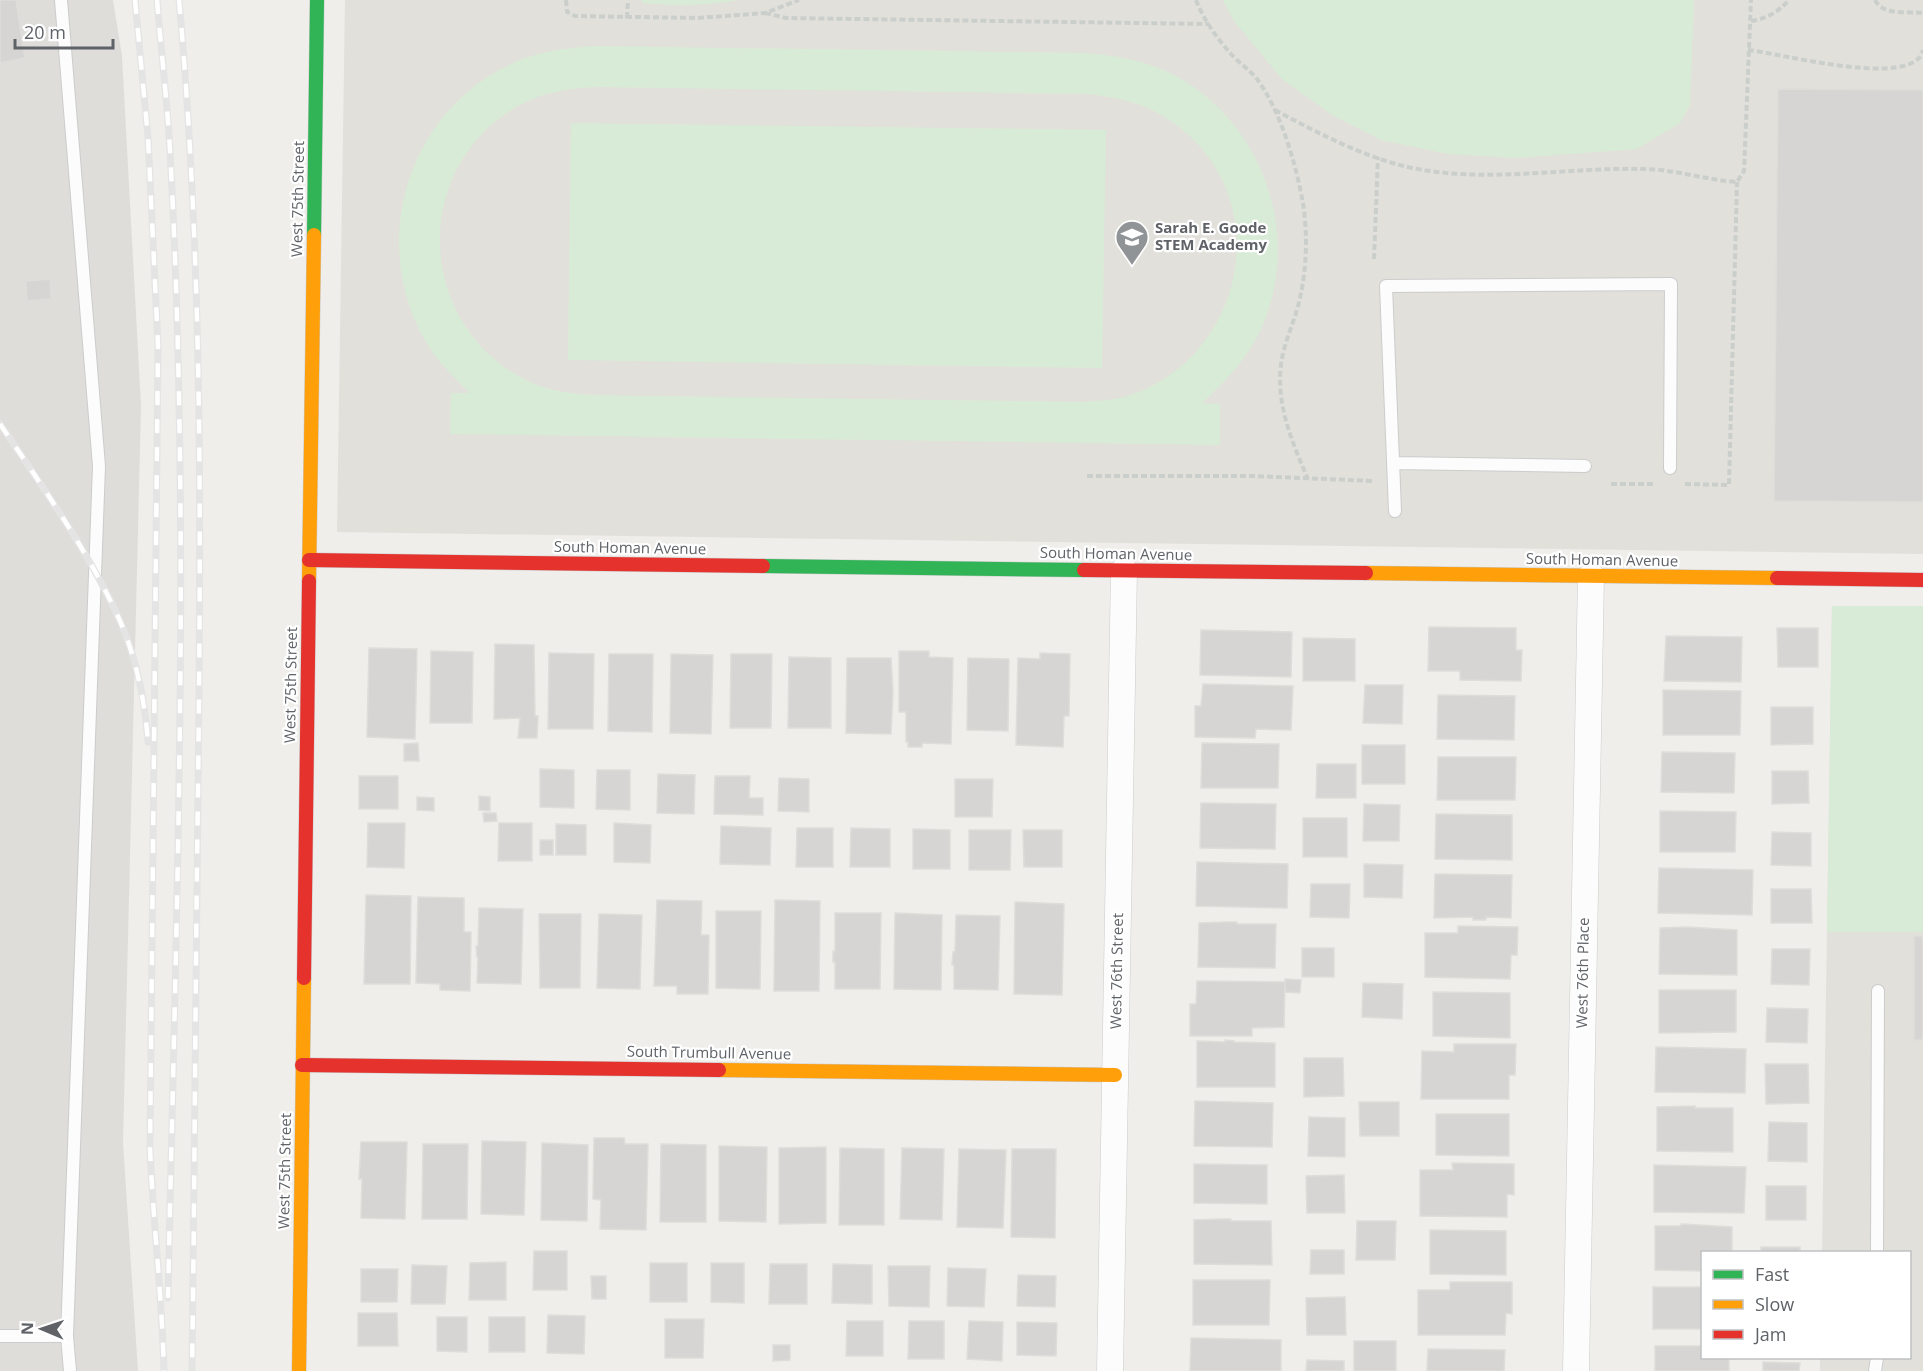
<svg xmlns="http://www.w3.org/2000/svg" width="1923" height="1371" viewBox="0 0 1923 1371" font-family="'Open Sans',sans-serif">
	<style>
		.industrial { fill: #dfddda }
		.education { fill: #e2e0da }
		.green { fill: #d8ebd6; fill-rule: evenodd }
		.building { fill: #d6d5d3; stroke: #deddd9; stroke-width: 1.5 }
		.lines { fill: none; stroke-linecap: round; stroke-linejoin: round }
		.lane-casing { stroke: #cbcccc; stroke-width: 14 }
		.street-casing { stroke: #cbcccc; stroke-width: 27 }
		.fast-casing { stroke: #cacacb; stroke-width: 15 }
		.slow-casing { stroke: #cacacb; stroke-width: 15 }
		.jam-casing { stroke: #cacacb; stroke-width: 15 }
		.path { stroke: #cacfcc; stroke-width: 4; stroke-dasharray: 6 3; stroke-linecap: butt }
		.lane { stroke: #fdfcfc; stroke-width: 12 }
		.street { stroke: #fdfcfc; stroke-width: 26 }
		.fast { stroke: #30b455; stroke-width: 14 }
		.slow { stroke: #ff9f0a; stroke-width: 14 }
		.jam { stroke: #e5322d; stroke-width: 14 }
		.rail-casing { stroke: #e4e4e4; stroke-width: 7 }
		.rail { stroke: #fff; stroke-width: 4.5; stroke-dasharray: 14; stroke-linecap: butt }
		.labels { text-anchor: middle; stroke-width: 4.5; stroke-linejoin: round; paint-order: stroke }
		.street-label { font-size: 15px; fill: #5f6368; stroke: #fff }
		.poi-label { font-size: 15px; font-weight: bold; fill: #5f6368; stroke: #fff; text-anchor: start }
	</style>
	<rect width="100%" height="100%" fill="#efeeea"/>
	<path class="industrial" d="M0,0h113l9,56 19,350 -18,737 15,228h-138z"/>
	<path class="education" d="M345,0h1578v554l-1586,-22z
		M1832,606h91v765h-103v-13h90v-106h-88z"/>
	<path class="green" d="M642,0h97c-32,6 -65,6 -97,3z
		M1223,0h471l-4,105 -10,18 -43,26 -121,9 -68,-4 -67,-14 -49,-25 -50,-36 -48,-58z
		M597,46l491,7c30,3 60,8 88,23 92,50 130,172 79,265 -14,24 -33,44 -53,62l18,1v41l-770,-11 1,-41h19c-13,-13 -26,-25 -37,-40 -67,-97 -31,-237 76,-288 28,-14 57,-17 88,-19zM597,87l489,7c33,3 62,10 89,30 102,74 71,231 -44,271 -17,5 -33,6 -50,7l-492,-7c-19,-2 -37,-4 -54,-11 -118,-50 -129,-214 -17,-278 25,-14 52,-18 79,-19z
		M571,123l535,7 -4,238 -534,-8z
		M1832,606h91v326h-96z"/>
	<path class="building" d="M0,0h16l9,58 -25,5z
		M1778,89l145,1v412l-149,-1z
		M50,279l1,20 -24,2 -1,-20z
		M1429,627l87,1v22h6l-1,31 -61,-1v-9h-32z
		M1777,628h41v39h-40z
		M1201,630l91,2 -1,45 -91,-2z
		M1666,636l76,1 -1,45 -77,-1z
		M1303,638l52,1v42h-52z
		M495,644l39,1 1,71h3l-1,22h-19l2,-20 -26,1z
		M369,648l48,1 -2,90 -48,-2z
		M431,651l42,1 -1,71h-42z
		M899,651h30v6l24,1 -2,86 -29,-1v4h-14v-5h-2v-30h-7z
		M549,653l45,1 -1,75h-45z
		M1040,653l30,1 -1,62h-5l-1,31 -47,-2 2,-87 22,1z
		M609,654h44l-1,78 -44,-1z
		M671,654l42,1 -2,79 -41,-1z
		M731,654h41l-1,74h-41z
		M789,657l42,1v70h-43z
		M847,658h44l2,34 -2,42 -45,-1z
		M968,658l41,1 -1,72 -41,-1z
		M1203,684l90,2 -2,44 -35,-1 -1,9 -60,-1v-31h6z
		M1365,685h38l-1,39 -39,-1z
		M1663,690l78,1 -1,44h-77z
		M1438,695l77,1 -1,44 -77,-1z
		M1771,707h42v37l-42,1z
		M418,743l1,18h-15v-17z
		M1202,743l77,1 -1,44h-77z
		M1362,745h43v39h-43z
		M1662,752l73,1 -1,40 -73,-1z
		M1438,757h78l-1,43h-78z
		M1317,764h39v34h-40z
		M540,769l34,1v38l-34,-1z
		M597,770h33v40l-34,-1z
		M1772,771h36l1,32 -37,1z
		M658,774l37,1 -1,39 -37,-1z
		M359,776h39v33h-39z
		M715,776h35l-1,22h14v17l-49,-1z
		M779,778l30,1v33l-31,-1z
		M955,779h38l-1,38h-37z
		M479,796l11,1v14l-11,-1z
		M417,797l17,1v13l-17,-1z
		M1201,803l75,1 -1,45 -75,-1z
		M1364,804l36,1 -1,36h-36z
		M1660,811l76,1 -1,40h-75z
		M483,813h13l1,8 -13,1z
		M1436,814l76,1v45l-77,-1z
		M1303,818h44v39h-44z
		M368,823h37l-1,45 -37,-1z
		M499,823h33v38h-34z
		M614,823l37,2 -1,38 -36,-1z
		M556,824l30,1v30h-30z
		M721,826l50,2 -1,37 -50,-1z
		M797,828h36v39h-37z
		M851,828l39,1v38h-40z
		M913,829l37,1v39h-37z
		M969,830h42l-1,40h-41z
		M1023,830h39v37h-38z
		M1772,832l39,1v33l-40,-1z
		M540,840h13v15h-13z
		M1197,862l91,2 -1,44 -91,-2z
		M1364,864l39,1 -1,33 -38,-1z
		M1659,868l94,2 -1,45 -94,-2z
		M1435,874l77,1 -1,43 -25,-1v3h-13v-3l-39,1z
		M1311,884h39l-1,34 -39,-1z
		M1771,889h40l1,34h-41z
		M366,895l45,1 -1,88h-46z
		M418,897l46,1v34h7l-1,59 -30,-1v-6l-24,-1z
		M657,900l45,1 -1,34h8l-1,59h-31v-8h-23z
		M775,900l45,1 -1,90h-45z
		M1015,902l49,2 -2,91 -48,-1z
		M479,908l44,1 -2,75 -44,-1 1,-26h-1l-1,-11h2z
		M716,911h45l-1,78 -44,-1z
		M835,913h46l-1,76h-45v-27h-2v-11l2,1z
		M895,913l47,2 -1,75 -47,-1z
		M539,914h42l-1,74h-40z
		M599,914l43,1 -2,74 -43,-1z
		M956,915l44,1 -2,74 -44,-1v-24h-2l1,-13h2z
		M1225,922h12v2h39l-1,44 -77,-1 1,-44z
		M1458,926l60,1 -1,28h-6l-1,24 -85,-2v-44h33z
		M1687,927l50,3v45l-78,-1 1,-46z
		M1914,936h9v104h-9z
		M1302,948h32v29h-32z
		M1772,949h38l-1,36 -38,-1z
		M1285,979l16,1 -1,13 -15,-1z
		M1197,981l88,1 -1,45 -32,1v8h-62v-32h6z
		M1363,983l40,1 -1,35 -40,-2z
		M1659,990h77v42l-77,1z
		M1433,992l77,1v45l-77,-2z
		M1767,1008l41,1 -1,34 -41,-1z
		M1225,1040l9,1v1l41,1v44h-78v-46l28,1z
		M1454,1044h62l-1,31h-6v24h-88l1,-48 32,1z
		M1656,1047l90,2 -1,44 -90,-1z
		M1304,1058h39l1,38 -40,1z
		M1765,1064h43l1,39 -43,1z
		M1195,1101l78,2 -1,44 -78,-1z
		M1359,1102h40v34h-39z
		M1695,1106v2h38v44l-76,-1v-44z
		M1436,1114h73v42l-73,-1z
		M1309,1117l36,1v39l-37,-1z
		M1769,1122l38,1v39l-39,-1z
		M594,1138h30l1,6h23l-2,86 -46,-1 1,-29 -8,-1z
		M482,1141l44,1 -2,73 -43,-1z
		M361,1142h46l-2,77 -44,-1 1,-39h-3z
		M542,1143l46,2 -1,76 -46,-1z
		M423,1144h45l-1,75h-45z
		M661,1144l45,1v77h-46z
		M719,1146l48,1 -1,75 -47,-1z
		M826,1147v76l-47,1v-76z
		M840,1148l44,1v76h-45z
		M902,1148l42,1 -2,71 -42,-1z
		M959,1149l47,1 -3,78 -46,-1z
		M1012,1149h44l-1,89 -44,-1z
		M1452,1163l62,1v31l-7,-1v23l-87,-1v-46h33z
		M1194,1164l73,1v39l-73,-1z
		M1654,1165l92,2 -2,46 -90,-1z
		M1344,1175l1,38h-38l-1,-37z
		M1766,1186h40v34h-40z
		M1221,1219h10v2h40l1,44 -78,-1v-44z
		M1357,1221h39l-1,39h-39z
		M1681,1224l51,3v25h-30v19l-47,-1v-44h26z
		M1430,1230l76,1v44l-76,-1z
		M1761,1247h39v5h-39z
		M1311,1250h33v24h-34z
		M534,1251h33v39h-34z
		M506,1262v38h-37l1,-37z
		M650,1263h37v39h-37z
		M711,1263h33v40l-33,-1z
		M770,1264h37v40h-38z
		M833,1264l39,1v39l-40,-1z
		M412,1265l35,1 -2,38h-34z
		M888,1266h42l-1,41 -40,-1z
		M948,1268l38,1 -2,38 -37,-1z
		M361,1269h37l-1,33h-36z
		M1018,1275l38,1 -1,31 -38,-1z
		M591,1276h15v23h-14z
		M1193,1280h77l-1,45h-76z
		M1450,1282h62v32l-6,-1 -1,22h-87v-45h32z
		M1653,1287h49v42h-49z
		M1345,1297l1,38h-39l-1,-37z
		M358,1313h39l1,33h-40z
		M548,1315l37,1 -1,38 -37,-1z
		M437,1317h30v35l-30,-1z
		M489,1317h36v35h-36z
		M665,1319h39l-1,39h-38z
		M847,1321h36v35h-37z
		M909,1321h35v38h-36z
		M969,1321l34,1 -1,39 -35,-2z
		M1017,1322l40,1 -1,33 -39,-1z
		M1191,1338l90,2v31h-91z
		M1354,1341h42v30h-42z
		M773,1345h17v15l-17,1z
		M1655,1346h47v12h27v13h-74z
		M1428,1349l77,1 -1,21h-77z
		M1307,1360l37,1v10h-38z
		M1763,1362l37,1 -1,8h-36z"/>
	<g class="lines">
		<defs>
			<path id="lane" d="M61,0l38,466 -32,870 3,35
				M1394,463l191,3
				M1395,511l-9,-225 285,-2 -1,184
				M1877,1252l1,-261
				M0,1336h67
				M1875,1371l2,-13"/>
			<path id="street" d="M1110,1371l14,-801
				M1576,1371l15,-795"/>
			<path id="fast" d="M314,235l3,-235
				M763,566l321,4"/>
			<path id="slow" d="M1366,573l411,5
				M309,581l5,-346
				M719,1070l396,5
				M299,1371l5,-393"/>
			<path id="jam" d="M309,560l454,6
				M1084,570l282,3
				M1777,578l146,2
				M304,978l5,-397
				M302,1065l417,5"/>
		</defs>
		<use href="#lane" class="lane-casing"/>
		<use href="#street" class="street-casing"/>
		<use href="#fast" class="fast-casing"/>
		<use href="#slow" class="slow-casing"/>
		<use href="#jam" class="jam-casing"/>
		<path class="path" d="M566,0l1,12 8,4 123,2 67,-5 34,-13
			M1196,0c7,19 21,38 35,54 8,9 19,16 26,25 23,31 38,82 45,119 6,31 5,69 -2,100 -5,23 -16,44 -19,66 -5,41 11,78 27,115
			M1875,0c8,16 32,11 48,13
			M765,13l21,5 423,6
			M627,18l1,-18
			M1751,21c17,-3 27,-9 38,-21
			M1748,50c35,4 146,34 171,8 2,-2 3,-5 4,-8
			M1275,110c39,21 79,42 121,54 80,22 165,3 246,5 32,0 63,11 95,13l7,-11 7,-171
			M1374,259l4,-102
			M1087,476h168l118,5
			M1611,484h43
			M1685,484l44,1 8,-303"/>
		<use href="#lane" class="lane"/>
		<use href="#street" class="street"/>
		<use href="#fast" class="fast"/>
		<use href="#slow" class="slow"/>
		<use href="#jam" class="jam"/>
		<defs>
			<path id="rail" d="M135,0l13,137 10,208 -8,803c3,74 12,148 14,223
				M157,0c4,50 10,100 13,150 21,382 6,766 -2,1148
				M179,0c24,264 22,528 19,792 -3,193 -3,386 -6,579
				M0,424c42,62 89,128 120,197 16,36 25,81 28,121"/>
		</defs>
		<use href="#rail" class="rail-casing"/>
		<use href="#rail" class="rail"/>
	</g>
	<defs>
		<symbol id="school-pin" viewBox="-11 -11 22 30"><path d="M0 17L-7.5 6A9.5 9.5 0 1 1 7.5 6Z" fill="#919496" stroke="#fff"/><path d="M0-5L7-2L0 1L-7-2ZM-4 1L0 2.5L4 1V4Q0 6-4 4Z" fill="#fff"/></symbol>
	</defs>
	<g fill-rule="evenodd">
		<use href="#school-pin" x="1113" y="218" width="38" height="52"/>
	</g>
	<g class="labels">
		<g class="street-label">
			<text transform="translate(298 199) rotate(-89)" y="5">West 75th Street</text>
			<text transform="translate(630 548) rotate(1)" y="5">South Homan Avenue</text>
			<text transform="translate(1116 554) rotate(1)" y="5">South Homan Avenue</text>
			<text transform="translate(1602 560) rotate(1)" y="5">South Homan Avenue</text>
			<text transform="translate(291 685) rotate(-89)" y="5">West 75th Street</text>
			<text transform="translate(1117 971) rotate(-89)" y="5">West 76th Street</text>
			<text transform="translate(1583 973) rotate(-89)" y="5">West 76th Place</text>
			<text transform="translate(709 1053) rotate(1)" y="5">South Trumbull Avenue</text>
			<text transform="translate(285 1171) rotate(-89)" y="5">West 75th Street</text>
		</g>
		<g class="poi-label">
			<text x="1155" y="233">Sarah E. Goode<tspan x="1155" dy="17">STEM Academy</tspan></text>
		</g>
	</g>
	<rect x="1701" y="1251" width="210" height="108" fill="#ffffff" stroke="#bfc1c3" stroke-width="1.5"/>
	<rect x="1713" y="1270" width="30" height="9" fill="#30b455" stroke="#bfc1c3" stroke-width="1.5"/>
	<text x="1755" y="1281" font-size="18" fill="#5f6368">Fast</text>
	<rect x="1713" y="1300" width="30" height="9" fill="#ff9f0a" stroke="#bfc1c3" stroke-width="1.5"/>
	<text x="1755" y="1311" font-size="18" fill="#5f6368">Slow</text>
	<rect x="1713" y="1330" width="30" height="9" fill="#e5322d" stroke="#bfc1c3" stroke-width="1.5"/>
	<text x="1755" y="1341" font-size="18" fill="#5f6368">Jam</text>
	<g transform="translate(42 1329) rotate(272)" stroke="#ffffff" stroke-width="4.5" paint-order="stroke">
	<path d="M0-4.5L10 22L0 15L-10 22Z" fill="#5f6368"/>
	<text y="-9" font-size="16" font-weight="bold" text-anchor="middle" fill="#5f6368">N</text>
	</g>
	<path d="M15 39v9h98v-9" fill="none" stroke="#5f6368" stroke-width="3"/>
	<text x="24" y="39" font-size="18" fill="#5f6368" stroke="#ffffff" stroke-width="4.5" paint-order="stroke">20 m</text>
</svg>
